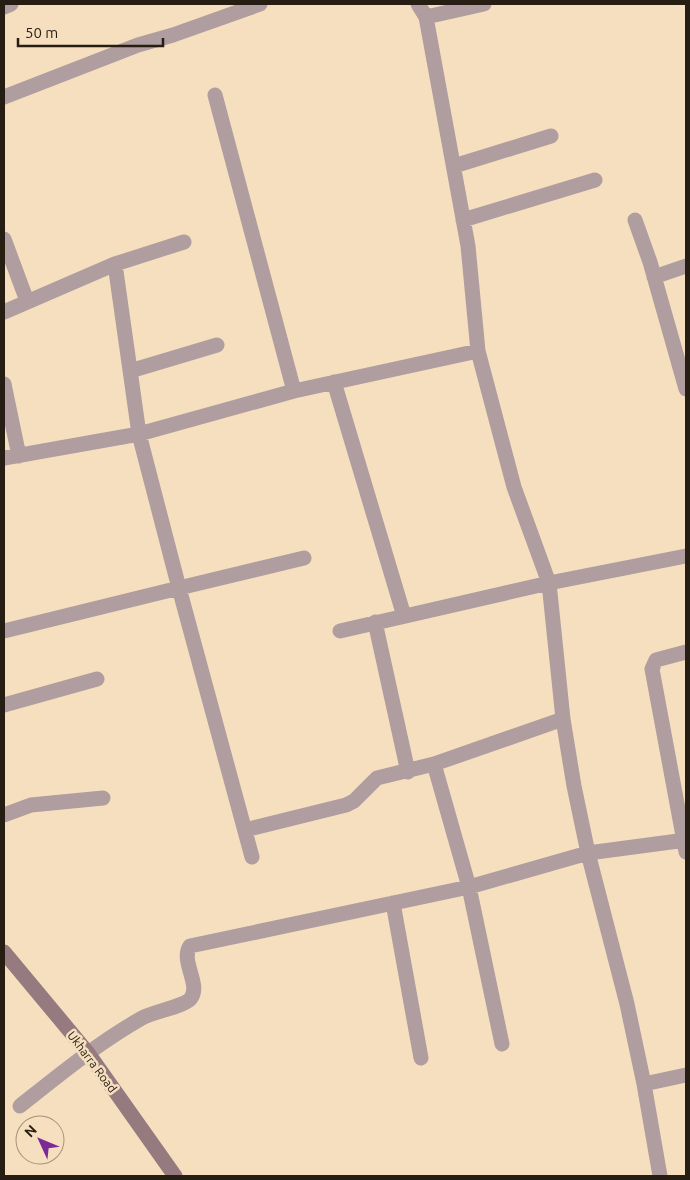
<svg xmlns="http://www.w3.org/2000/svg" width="690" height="1180" viewBox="0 0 690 1180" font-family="Ubuntu,sans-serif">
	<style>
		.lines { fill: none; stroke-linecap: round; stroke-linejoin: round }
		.street { stroke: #af9d9f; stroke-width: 15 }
		.secondary { stroke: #957b7f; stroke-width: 15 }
		.labels { text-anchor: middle; stroke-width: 5; stroke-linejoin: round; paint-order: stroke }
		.street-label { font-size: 12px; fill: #271e13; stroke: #f6dfbf }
	</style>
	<rect width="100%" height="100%" fill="#f6dfbf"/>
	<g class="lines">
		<path class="street" d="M418,4l8,13 42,229 10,105 36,136 35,96 14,136 11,67 14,67 39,151 17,80 16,92
			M4,7l7,-3
			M426,17l58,-13
			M215,95l79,296
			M4,97l134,-52 35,-10 87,-31
			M454,166l97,-30
			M463,220l132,-40
			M635,220l15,42 36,127
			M4,239l23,62
			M115,264l24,170 40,154 125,-30
			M654,277l32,-11
			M4,312l111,-48 69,-22
			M130,371l87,-26
			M334,382l70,234
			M4,384l15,72
			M4,458l135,-24 155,-43 184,-40
			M375,622l33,150
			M4,631l175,-43 73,269
			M340,631l209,-48 137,-27
			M686,652l-30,8 -4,9 34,183
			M4,705l93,-26
			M434,764l35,123 119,-34 98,-13
			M4,815l27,-10 72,-7
			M245,830l101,-25 8,-4 23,-23 57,-14 129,-45
			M393,903l28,155
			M644,1084l42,-9
			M20,1106c39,-31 78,-63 122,-88 10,-6 44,-12 49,-20 10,-14 -11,-37 -1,-52l279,-59 33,157"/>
		<path class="secondary" d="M4,952l84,101 87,123"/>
	</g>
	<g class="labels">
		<g class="street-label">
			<text transform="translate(92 1062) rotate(53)" y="4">Ukharra Road</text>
		</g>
	</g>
	<rect width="690" height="1180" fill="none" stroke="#271e13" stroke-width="10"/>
	<g transform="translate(40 1140) rotate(314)"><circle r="24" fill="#f6dfbf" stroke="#a3927a"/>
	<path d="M0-4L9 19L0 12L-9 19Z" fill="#7c2998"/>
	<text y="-8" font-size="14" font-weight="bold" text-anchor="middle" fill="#271e13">N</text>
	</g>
	<path d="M18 38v8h145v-8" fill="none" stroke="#271e13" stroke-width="2.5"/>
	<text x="25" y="38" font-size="15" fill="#271e13" stroke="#f6dfbf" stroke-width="4" paint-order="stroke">50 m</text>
</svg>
